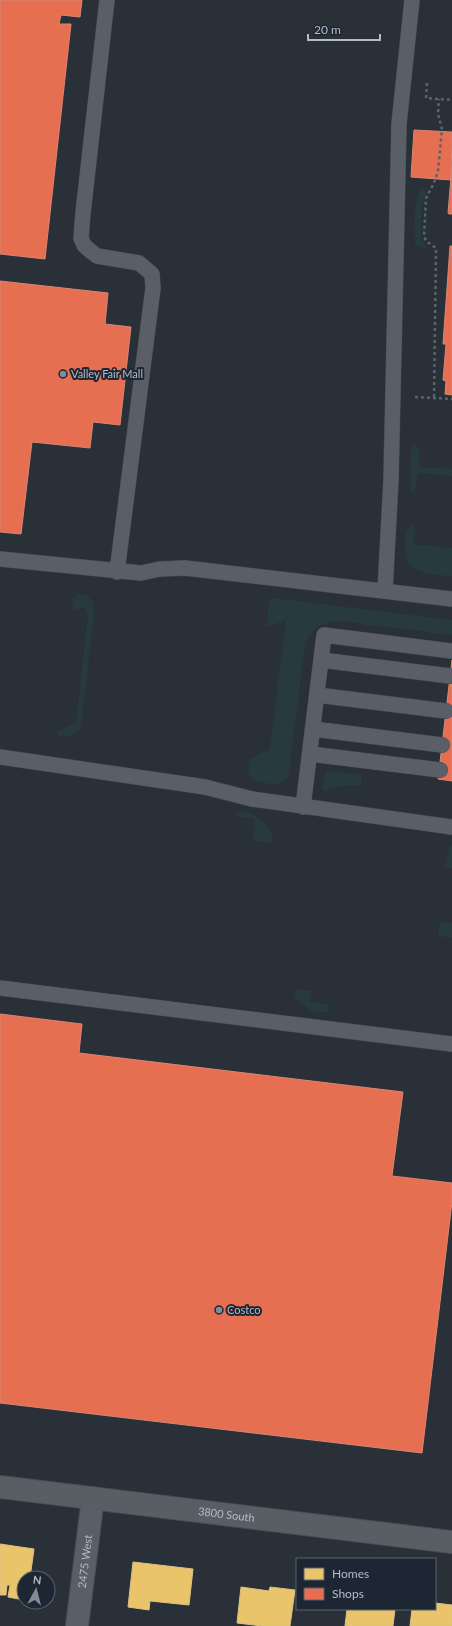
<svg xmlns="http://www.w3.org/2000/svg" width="452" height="1626" viewBox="0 0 452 1626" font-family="Lato,sans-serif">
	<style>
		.green { fill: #273a3e }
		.homes { fill: #e9c46a; stroke: #d9c286 }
		.shops { fill: #e76f51; stroke: #d88675 }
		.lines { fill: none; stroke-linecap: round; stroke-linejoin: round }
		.lane-casing { stroke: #484c53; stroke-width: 16 }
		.street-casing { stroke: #484c53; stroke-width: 24 }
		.secondary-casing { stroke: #484c53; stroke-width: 24 }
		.path { stroke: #5d636a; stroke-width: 2.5; stroke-dasharray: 3 3; stroke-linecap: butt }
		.lane { stroke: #5a5e66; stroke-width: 15 }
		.street { stroke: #5a5e66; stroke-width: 22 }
		.secondary { stroke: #595d64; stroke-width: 22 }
		.poi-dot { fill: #848b96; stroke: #1d2633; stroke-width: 1.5 }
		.labels { text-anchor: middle; stroke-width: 4; stroke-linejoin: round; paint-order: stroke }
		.poi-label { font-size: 11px; fill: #b4bcc9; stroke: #1d2633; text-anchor: start }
		.street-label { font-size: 11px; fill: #b4bcc9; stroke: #1d2633 }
	</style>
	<rect width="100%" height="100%" fill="#2a3038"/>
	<path class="green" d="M421,189l5,3 -4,12 -1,33 6,11 -9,-1 -3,-2c1,-17 -3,-41 6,-56z
		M413,446h3l3,3v18l33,2v7l-34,-3 -3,19 -4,1 -1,-3 1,-40z
		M412,525h2l1,2 -1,17 38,4v28c-22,-2 -48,-1 -47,-31 0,-8 1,-14 7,-20z
		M78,594c13,-1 17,10 16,21l-13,110c-4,10 -13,12 -23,11l-1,-4 19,-9 12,-107 -3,-9 -13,3 1,-11z
		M273,598l179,22v15l-113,-14c-17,0 -29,9 -34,24l-16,127c-1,4 -2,8 -7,10 -6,4 -30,1 -33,-7 -2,-4 0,-12 1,-16l20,-10 16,-129 -17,6 -2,-1 2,-25z
		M331,771l31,5 -1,9h-16l-20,6 -3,-3 1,-8 4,-8z
		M236,811c17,-2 38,14 37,32l-20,-2 2,-22 -20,-3z
		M450,845h2v23l-7,-1z
		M442,922l10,1v15l-13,-2v-11z
		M297,989l14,2 -1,11 17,2 2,2v4c-12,8 -29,-5 -35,-16z"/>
	<path class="homes" d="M0,1544l34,5 -4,29h-6v22l-16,-3 2,-12h-3l-1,10h-6z
		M133,1562l60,7 -4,36 -39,-4 -1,9 -21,-3z
		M241,1587l28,4 1,-4 25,3 -5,36h-28l-25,-3z
		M435,1603l17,2v21h-42l2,-17h23z
		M347,1609h48l-2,17h-48z"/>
	<path class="shops" d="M0,0h82l-2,17 -19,-2 -2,9h12l-26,235 -45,-5z
		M414,130l38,2 -1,48 -40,-3z
		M452,165v49h-3l-1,-1z
		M450,246h2v149l-7,-1 1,-13 -3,-1 3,-36h-3z
		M0,281l108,12 -3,31 26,3 -11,98 -27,-3 -3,26 -58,-6 -11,92 -21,-2z
		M452,660v121l-14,-2z
		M0,1014l82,10 -3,29 324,39 -11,84 60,7v19l-30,251 -422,-50z"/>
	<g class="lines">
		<defs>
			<path id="lane" d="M107,0l-24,213 -2,25 3,7 4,4 9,7 42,7 13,11 1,14 -36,284
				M0,559l141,14 19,-4 25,-1 267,31
				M385,591l6,-111 8,-356 13,-124
				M321,660l129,16
				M317,695l129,16
				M313,729l129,16
				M310,754l130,16
				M0,757l205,30 47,12 200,28
				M303,807l21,-172 128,16
				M0,988l452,56"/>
			<g id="street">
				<path id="s1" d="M77,1626l16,-128"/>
			</g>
			<g id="secondary">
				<path id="s2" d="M0,1487l452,55"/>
			</g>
		</defs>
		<use href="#lane" class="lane-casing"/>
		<use href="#street" class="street-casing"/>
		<use href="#secondary" class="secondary-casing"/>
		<path class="path" d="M427,83l-1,15 26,2
			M415,397l37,2
			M434,397l2,-149 -10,-7 -2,-5 2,-38 8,-15 4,-12 4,-42 -4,-15 1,-15"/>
		<use href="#lane" class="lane"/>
		<use href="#street" class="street"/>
		<use href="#secondary" class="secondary"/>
	</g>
	<g class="poi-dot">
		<circle cx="63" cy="374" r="4"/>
		<circle cx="219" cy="1310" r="4"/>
	</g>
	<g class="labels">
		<g class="poi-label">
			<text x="71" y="378">Valley Fair Mall</text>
			<text x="227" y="1314">Costco</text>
		</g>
		<g class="street-label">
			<text dy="4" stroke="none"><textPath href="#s2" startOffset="228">3800 South</textPath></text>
			<text dy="4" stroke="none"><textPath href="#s1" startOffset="65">2475 West</textPath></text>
		</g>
	</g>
	<rect x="296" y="1558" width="140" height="52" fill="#1d2633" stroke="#59626f"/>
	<rect x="304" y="1568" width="20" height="12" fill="#e9c46a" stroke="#59626f"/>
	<text x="332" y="1578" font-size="12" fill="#b4bcc9">Homes</text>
	<rect x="304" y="1588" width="20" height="12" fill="#e76f51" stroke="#59626f"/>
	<text x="332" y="1598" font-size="12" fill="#b4bcc9">Shops</text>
	<g transform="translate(36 1590) rotate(7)"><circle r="19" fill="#1d2633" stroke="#59626f"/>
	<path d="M0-3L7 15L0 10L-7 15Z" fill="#848b96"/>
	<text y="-6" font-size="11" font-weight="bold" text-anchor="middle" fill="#b4bcc9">N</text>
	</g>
	<path d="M308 34v6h72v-6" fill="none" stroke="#b4bcc9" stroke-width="2"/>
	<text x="314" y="34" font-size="12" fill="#b4bcc9" stroke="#1d2633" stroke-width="3" paint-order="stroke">20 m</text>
</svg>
